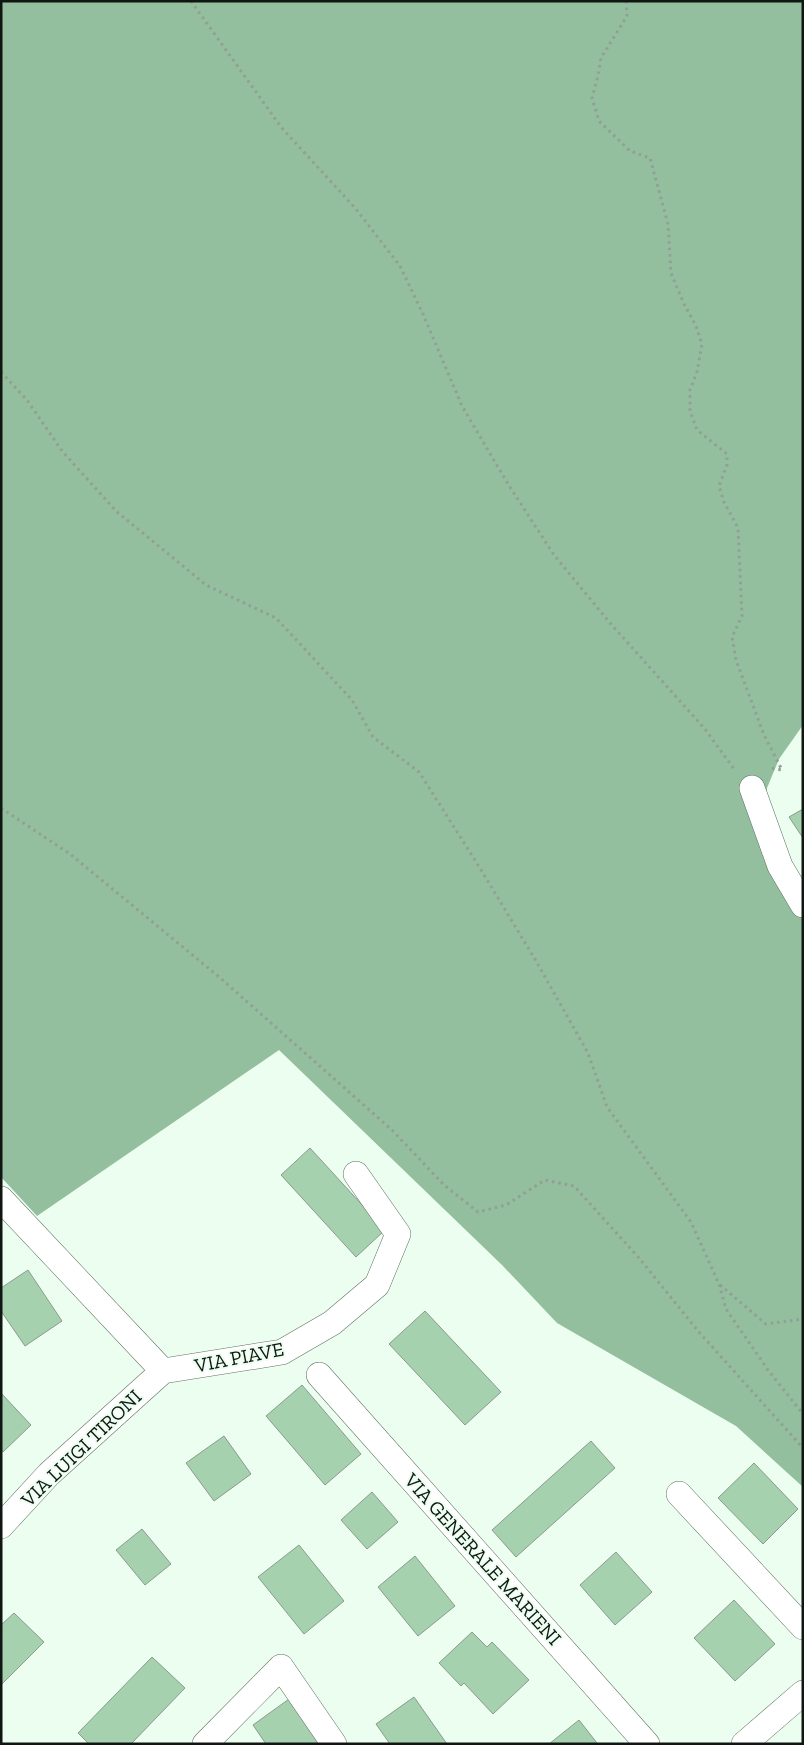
<svg xmlns="http://www.w3.org/2000/svg" width="804" height="1745" viewBox="0 0 804 1745" font-family="'Zilla Slab',serif">
	<style>
		.forest { fill: #93bf9e }
		.building { fill: #a5d1af; stroke: #8a9b8e }
		.lines { fill: none; stroke-linecap: round; stroke-linejoin: round }
		.minor-casing { stroke: #617164; stroke-width: 26 }
		.path { stroke: #919f94; stroke-width: 3; stroke-dasharray: 2.5 4; stroke-linecap: butt }
		.minor { stroke: #fff; stroke-width: 25 }
		.labels { text-anchor: middle; stroke-width: 4; stroke-linejoin: round; paint-order: stroke }
		.street-label { font-size: 20px; fill: #101712; stroke: #ebfeef }
	</style>
	<rect width="100%" height="100%" fill="#ebfeef"/>
	<path class="forest" d="M1,1h802v724l-24,34 -12,29 -2,42 38,54v603l-67,-61 -179,-103 -55,-58 -223,-215 -242,166 -36,-39z"/>
	<path class="building" d="M803,809v29l-14,-21z
		M310,1148l75,82 -29,27 -75,-82z
		M28,1270l34,51 -37,25 -24,-35v-23z
		M425,1311l76,81 -36,33 -76,-81z
		M302,1385l59,69 -36,31 -59,-69z
		M1,1393l30,32 -28,27 -2,-2z
		M224,1436l27,38 -37,27 -28,-38z
		M591,1441l24,27 -99,89 -24,-27z
		M754,1463l44,46 -35,35 -45,-46z
		M372,1492l26,30 -31,27 -26,-29z
		M142,1529l29,35 -26,21 -29,-35z
		M299,1545l45,56 -40,33 -46,-57z
		M616,1552l36,40 -37,33 -35,-40z
		M415,1556l40,50 -37,30 -40,-49z
		M734,1600l41,44 -40,37 -41,-43z
		M14,1613l30,29 -43,43v-60z
		M472,1632l15,15 5,-5 37,38 -36,34 -29,-31 -3,3 -22,-23z
		M152,1657l33,31 -54,56h-42l-11,-11z
		M414,1697l33,47h-57l-14,-20z
		M289,1699l31,45h-54l-13,-19z
		M579,1720l18,23 -1,1h-47z"/>
	<g class="lines">
		<defs>
			<path id="minor" d="M752,788l28,78 23,39
				M1,1199l162,172
				M163,1371l119,-19 50,-29 45,-38 21,-51 -42,-60
				M319,1375l328,369
				M679,1494l124,133
				M1,1526l48,-52 114,-103
				M205,1744l76,-77 53,77
				M744,1744l59,-51"/>
		</defs>
		<use href="#minor" class="minor-casing"/>
		<path class="path" d="M191,1l90,126 75,82 44,57 23,48 39,92 46,78 46,71 56,68 95,106 29,40
			M626,1l1,15 -26,42 -3,18 -6,22 7,23 31,30 20,7 18,66 3,49 13,31 12,22 6,18 -5,28 -7,18v21l7,19 30,24v11l-8,21 5,16 14,26 4,88 -10,21 4,23 28,75 18,35 -13,-2
			M1,372l26,28 35,51 54,60 90,74 70,33 76,82 21,37 46,35 61,96 56,93 52,92 19,54 84,115 28,62 7,25 42,61 35,44
			M1,808l69,46 148,122 174,154 52,55 34,27 28,-7 39,-25 29,6 65,72 59,73 105,117
			M720,1285l46,39 37,-5"/>
		<use href="#minor" class="minor"/>
	</g>
	<g class="labels">
		<g class="street-label">
			<text transform="translate(239 1357) rotate(-11)" y="7">VIA PIAVE</text>
			<text transform="translate(81 1448) rotate(-44)" y="7">VIA LUIGI TIRONI</text>
			<text transform="translate(483 1559) rotate(48)" y="7">VIA GENERALE MARIENI</text>
		</g>
	</g>
	<rect width="804" height="1745" fill="none" stroke="#101712" stroke-width="5"/>
</svg>
